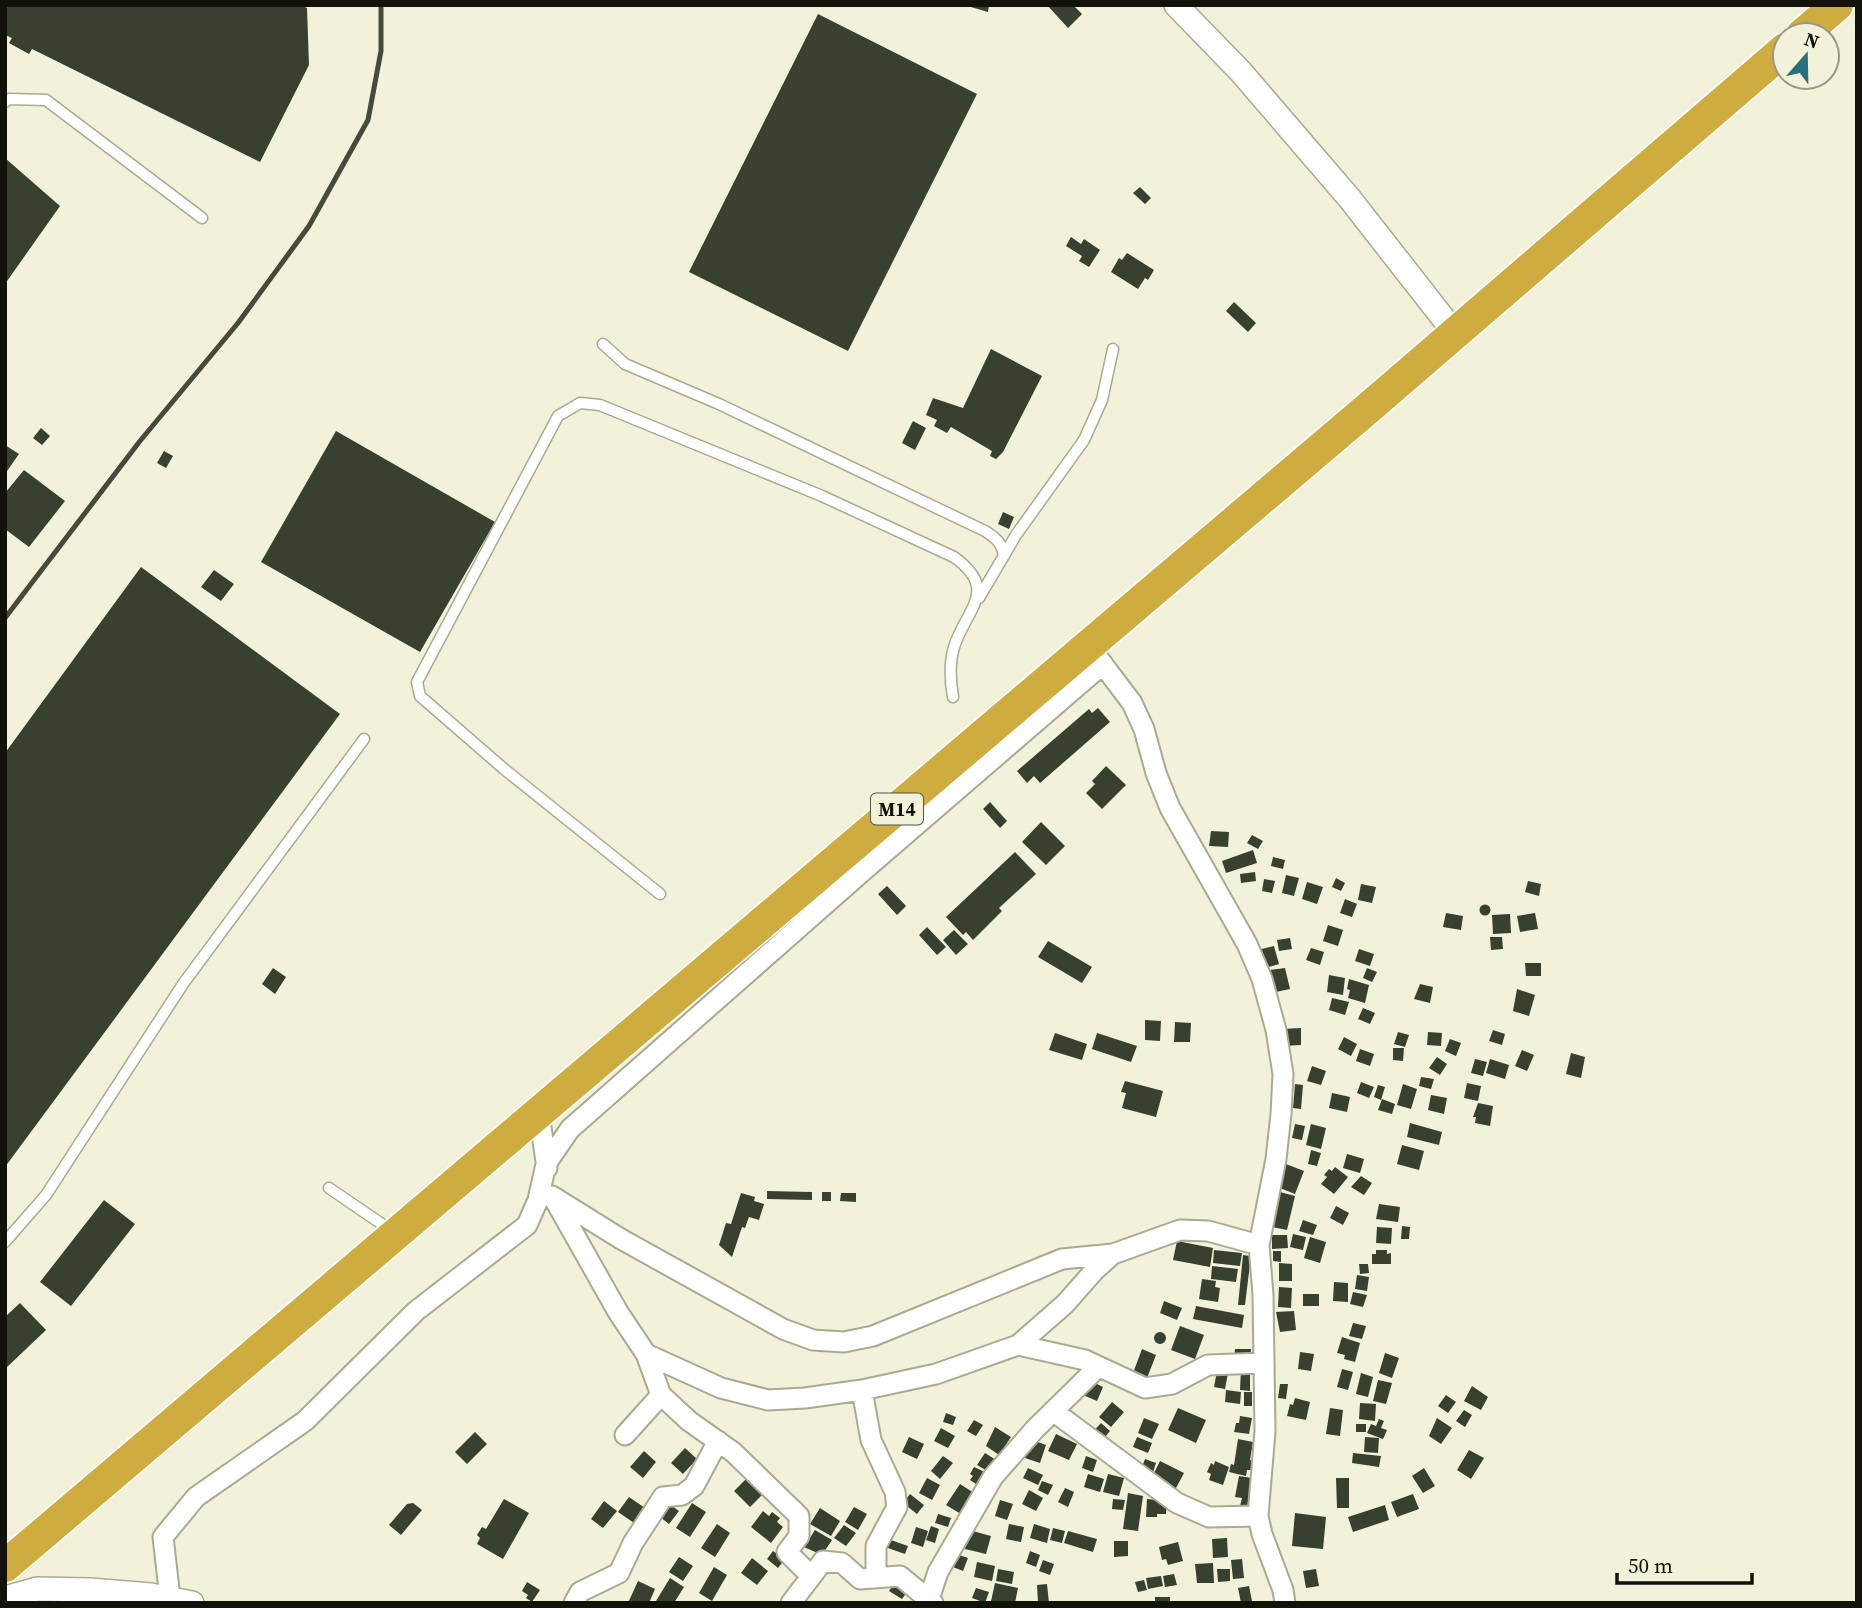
<svg xmlns="http://www.w3.org/2000/svg" width="1862" height="1608" viewBox="0 0 1862 1608" font-family="'Source Serif 4',serif">
	<style>
		.building { fill: #38412f }
		.lines { fill: none; stroke-linecap: round; stroke-linejoin: round }
		.service-casing { stroke: #aaaa93; stroke-width: 13 }
		.minor-casing { stroke: #aaaa93; stroke-width: 23 }
		.tertiary-casing { stroke: #aaaa93; stroke-width: 26 }
		.trunk-casing { stroke: #fff; stroke-width: 35 }
		.service { stroke: #fff; stroke-width: 10 }
		.minor { stroke: #fff; stroke-width: 19 }
		.tertiary { stroke: #fff; stroke-width: 23 }
		.trunk { stroke: #cfac40; stroke-width: 32 }
		.rail { stroke: #48483c; stroke-width: 5 }
		.labels { text-anchor: middle; stroke-width: 7; stroke-linejoin: round; paint-order: stroke }
		.shield { fill: #f2f2da; stroke: #555548; stroke-width: 2 }
		.shield-label { font-size: 19px; font-weight: bold; fill: #12120a }
	</style>
	<rect width="100%" height="100%" fill="#f2f2da"/>
	<path class="building" d="M5,5h296l6,3 2,57 -49,97 -228,-113 -3,5 -20,-11 3,-5 -7,-3z
		M964,5h25l-1,7z
		M1047,5h26l9,9 -14,14z
		M818,14l159,80 -129,257 -159,-79z
		M5,158l55,48 -55,78z
		M1140,187l11,11 -6,6 -12,-11z
		M1071,237l10,7 3,-5 16,11 -11,17 -10,-6 3,-5 -16,-10z
		M1127,253l27,17 -6,10 -3,-2 -7,11 -27,-17 8,-14 3,2z
		M1234,302l22,21 -8,9 -22,-21z
		M991,349l51,27 -39,76 -7,7 -6,-3 2,-5 -41,-24 -4,6 -13,-7 3,-6 -11,-5 7,-17 30,10z
		M913,421l13,7 -11,22 -13,-7z
		M41,428l9,8 -8,9 -9,-7z
		M336,431l159,91 -75,130 -159,-90z
		M5,445l14,9 -14,20z
		M164,451l9,5 -7,12 -9,-5z
		M24,470l41,31 -36,46 -24,-18v-36z
		M1003,512l11,5 -5,12 -11,-5z
		M141,567l199,147 -335,453v-414z
		M214,570l20,14 -13,17 -20,-14z
		M1098,708l12,14 -70,61 -6,-7 -7,7 -10,-12 72,-62 3,4z
		M1106,766l20,19 -24,24 -16,-16 9,-9 -3,-3z
		M990,802l17,19 -7,7 -17,-19z
		M1041,822l24,24 -19,19 -24,-23z
		M1211,831l18,1 -1,15 -19,-1z
		M1252,835l11,6 -5,8 -11,-6z
		M1253,850l4,13 -31,10 -4,-12z
		M1015,852l21,22 -37,34 3,3 -29,29 -7,-8 -3,3 -17,-18z
		M1273,857l12,3 -2,9 -12,-3z
		M1255,872l1,9 -15,2 -1,-9z
		M1286,875l13,3 -5,18 -12,-3z
		M1336,878l9,5 -4,8 -9,-4z
		M1264,879l11,2 -3,12 -10,-2z
		M1528,881l13,3 -2,12 -14,-4z
		M1307,882l16,5 -6,17 -15,-5z
		M1361,884l15,3 -4,16 -14,-3z
		M887,886l19,20 -9,9 -19,-21z
		M1345,899l12,5 -5,13 -12,-4z
		M1479.5 910a5.5 5.5 0 1 1 11 0a5.5 5.5 0 1 1-11 0Z
		M1446,913l17,3 -2,14 -18,-3z
		M1535,913l3,16 -18,3 -3,-16z
		M1510,914l1,19 -18,1 -1,-19z
		M1328,925l15,5 -5,16 -15,-5z
		M927,927l19,20 -9,8 -18,-20z
		M954,930l14,14 -12,11 -13,-15z
		M1490,937h12l1,12 -12,1z
		M1290,938l2,11 -13,2 -2,-11z
		M1048,941l44,26 -10,16 -44,-26z
		M1274,946l5,18 -17,5 -5,-19z
		M1311,948l13,4 -4,13 -14,-5z
		M1359,949l15,5 -4,12 -15,-5z
		M1525,963h16v13h-15z
		M273,968l13,9 -11,17 -13,-10z
		M1285,968l5,21 -19,4 -2,-23z
		M1367,968l10,4 -5,10 -9,-4z
		M1329,975l16,3 -2,17 -16,-3z
		M1349,979l20,6 -4,18 -17,-5 2,-8 -3,-1z
		M1420,984l13,3 -3,16 -16,-4z
		M1517,989l18,6 -6,21 -16,-5z
		M1332,998l17,4 -4,13 -16,-5z
		M1363,1008l12,5 -5,11 -12,-5z
		M1145,1020l16,1 -1,20 -15,-1z
		M1175,1022l16,1 -1,19h-16z
		M1301,1028v17l-19,1v-17z
		M1493,1030l12,4 -3,11 -13,-4z
		M1398,1032l11,3 -4,12 -11,-3z
		M1428,1032l14,1 -1,13 -14,-1z
		M1055,1033l32,11 -5,16 -33,-10z
		M1097,1033l40,13 -6,16 -39,-13z
		M1344,1037l13,7 -6,12 -13,-7z
		M1450,1039l11,4 -5,13 -11,-5z
		M1393,1048h11l-1,13 -10,-1z
		M1360,1049l14,5 -4,12 -14,-5z
		M1522,1050l12,5 -7,16 -12,-5z
		M1571,1053l14,4 -4,21 -15,-4z
		M1437,1057l10,7 -7,11 -11,-7z
		M1475,1059l12,3 -4,14 -12,-3z
		M1490,1059l19,6 -4,14 -19,-6z
		M1312,1066l14,5 -5,14 -14,-4z
		M1421,1077l13,2 -3,10 -12,-3z
		M1125,1081l38,10 -7,26 -34,-9 4,-15 -5,-1z
		M1361,1082l13,5 -5,11 -12,-5z
		M1467,1083l14,3 -3,15 -14,-3z
		M1295,1084l8,1 -2,24 -8,-1z
		M1403,1084l14,5 -6,20 -14,-4z
		M1378,1085l7,2 -4,13 -7,-3z
		M1332,1093l18,4 -3,15 -18,-4z
		M1431,1095l16,3 -3,16 -16,-4z
		M1382,1099l13,5 -3,10 -14,-4z
		M1478,1103l15,3 -3,20 -15,-3 1,-6h-3z
		M1410,1123l32,9 -3,13 -32,-8z
		M1295,1124l10,2 -3,14 -10,-2z
		M1311,1124l15,4 -5,21 -15,-4z
		M1402,1145l22,6 -5,19 -22,-6z
		M1311,1150l10,3 -4,13 -9,-2z
		M1347,1154l17,5 -4,14 -17,-5z
		M1286,1164l18,7 -9,23 -15,-6z
		M1335,1167l13,10 -14,17 -13,-10 6,-7 -3,-2 5,-6 3,2z
		M1361,1176l11,7 -8,12 -13,-8z
		M767,1191l45,1v8l-45,-1z
		M822,1192h9v9h-9z
		M1280,1192l15,4 -8,34 -15,-3z
		M741,1193l14,4 -1,4 10,3 -5,16 -10,-3 -4,11 -3,-1 -10,30 -13,-12 7,-22 5,1z
		M841,1193h15v9l-16,-1z
		M104,1200l31,24 -64,82 -31,-24z
		M1379,1204l21,3 -2,15 -22,-3z
		M1336,1206l13,7 -6,12 -13,-7z
		M1303,1220l14,5 -4,10 -14,-4z
		M1402,1226l8,1 -1,12h-8z
		M1377,1227l15,1 -1,16 -15,-1z
		M1293,1234l13,3 -3,13 -13,-3z
		M1272,1235h15l1,13 -16,1z
		M1310,1237l16,5 -6,21 -16,-5z
		M1177,1241l36,7 -3,19 -37,-7z
		M1214,1250l28,3 -2,13 -27,-3z
		M1376,1250h11v4l4,-1v11h-19v-10h4z
		M1273,1251h8v11l-8,-1z
		M1243,1255l8,1 -6,49h-7z
		M1279,1263l13,1v17h-13z
		M1359,1264h9l1,9 -9,1z
		M1212,1266l26,3 -2,13 -25,-3z
		M1357,1275l12,2 -2,14 -12,-2z
		M1202,1279l14,2 -1,6 5,1 -2,14 -19,-3z
		M1334,1282l14,1v19l-15,-1z
		M1279,1287l13,1 -1,20 -13,-1z
		M1353,1292l14,3 -4,12 -13,-3z
		M1303,1294h16v12h-16z
		M1164,1301l18,7 -5,12 -17,-7z
		M20,1303l26,27 -41,39v-52z
		M1196,1306l48,9 -2,13 -49,-9z
		M1294,1311l2,19 -16,2 -4,-20z
		M1353,1323l13,3 -4,13 -13,-3z
		M1180,1326l24,9 -9,24 -24,-9z
		M1154 1338a6 6 0 1 1 12 0a6 6 0 1 1-12 0Z
		M1342,1337l18,6 -5,19 -11,-3 1,-4 -8,-2z
		M1142,1349l14,6 -9,23 -14,-5z
		M1235,1349h16l-1,13h-16z
		M1300,1352l14,2 -3,17 -13,-2z
		M1385,1353l14,5 -7,20 -13,-5z
		M1241,1368h9v23l-10,-1z
		M1342,1369l11,3 -5,18 -11,-3z
		M1217,1371l11,2 -3,16 -11,-2z
		M1361,1373l12,4 -5,20 -12,-3z
		M1089,1380l14,7 -6,14 -14,-6z
		M1378,1380l14,3 -6,21 -13,-3z
		M1280,1384h8l-2,15 -8,-1z
		M1472,1386l16,11 -7,13 -17,-9z
		M1226,1390l15,2 -1,12 -15,-2z
		M1244,1392h8v14h-8z
		M1446,1395l10,7 -8,11 -10,-7z
		M1295,1398l15,4 -4,18 -19,-4 3,-12 3,1z
		M1112,1402l12,10 -13,15 -12,-10z
		M1360,1403l16,1 -1,17 -16,-2z
		M1178,1408l28,12 -10,23 -28,-13z
		M1330,1408l13,2 -3,26 -14,-2z
		M1464,1410l8,5 -7,12 -9,-6z
		M946,1413l10,4 -3,8 -10,-3z
		M1240,1416l12,2 -3,16 -15,-2 2,-9h3z
		M1144,1418l15,6 -7,15 -14,-6z
		M1437,1418l15,10 -11,16 -12,-8z
		M1379,1419l5,2 -3,7 6,2 -4,9 -16,-6 4,-9 5,2z
		M974,1420l9,5 -7,11 -9,-5z
		M1101,1423l9,8 -10,12 -10,-8z
		M1356,1424h10v8h-10z
		M995,1427l16,10 -12,18 -13,-9z
		M941,1428l14,8 -7,12 -14,-7z
		M475,1432l12,12 -20,20 -12,-12z
		M1056,1434l21,10 -8,16 -21,-9z
		M909,1437l15,7 -7,15 -15,-7z
		M1137,1437l15,6 -4,10 -15,-6z
		M1365,1437l14,1 -1,15 -14,-1z
		M1238,1439l15,3 -3,18 4,1 -2,9h-5l-1,6 -17,-4 2,-8 3,1z
		M1032,1440l14,5 -6,18 -15,-5z
		M685,1448l12,11 -14,15 -12,-11z
		M1469,1450l15,8 -13,21 -14,-9z
		M644,1451l12,11 -13,16 -13,-11z
		M985,1453l11,7 -7,12 -12,-7z
		M1353,1453l28,3 -2,11 -27,-4z
		M943,1456l10,7 -13,16 -9,-8z
		M1086,1456l11,4 -4,12 -11,-4z
		M1145,1459l11,4 -4,12 -11,-5z
		M1160,1461l24,12 -9,17 -23,-13z
		M1215,1461l14,6 -6,18 -14,-5 2,-6 -4,-2 4,-9 3,2z
		M974,1467l13,6 -8,13 -9,-6 3,-4 -3,-2z
		M1028,1468l15,7 -5,10 -15,-7z
		M1424,1468l11,18 -12,7 -11,-17z
		M1088,1474l16,5 -4,13 -16,-5z
		M1108,1474l16,4 -5,18 -16,-4z
		M1239,1476l13,2 -5,29 -7,-1 2,-8 -7,-1z
		M747,1478l16,16 -13,13 -16,-16z
		M927,1478l13,7 -8,15 -13,-7z
		M1336,1478h13v30h-12z
		M1042,1481l11,4 -5,10 -10,-5z
		M960,1484l14,9 -13,21 -15,-9z
		M1065,1488l9,4 -6,15 -10,-5z
		M1029,1490l14,8 -7,13 -14,-7z
		M1128,1493l15,3 -5,35 -15,-2z
		M910,1494l14,11 -7,9 -14,-11z
		M1413,1494l6,15 -22,8 -6,-15z
		M629,1497l19,13 -11,15 -19,-13z
		M504,1499l25,14 -26,46 -26,-15 3,-6 -3,-3 5,-8 4,2z
		M1113,1499l12,1 -2,10 -11,-1z
		M1147,1499l20,2 -1,13h-9v3h-11z
		M1000,1500l13,4 -6,16 -12,-4z
		M604,1501l13,10 -14,17 -12,-9z
		M665,1501l14,10 -10,13 -14,-11z
		M413,1503l9,7 -21,25 -12,-10 18,-21z
		M692,1503l14,9 -16,25 -14,-9z
		M1385,1505l4,15 -36,12 -5,-15z
		M854,1507l13,7 -9,16 -13,-8z
		M820,1508l20,13 -9,15 -21,-12z
		M763,1511l6,5 3,-4 8,6 -3,4 6,5 -12,16 -20,-16z
		M1295,1513l31,4 -3,32 -31,-3z
		M938,1514l13,4 -3,9 -13,-4z
		M717,1524l13,9 -15,24 -14,-9z
		M1009,1524l15,3 -3,15 -15,-3z
		M1034,1524l16,5 -3,14 -17,-5z
		M844,1525l12,8 -10,13 -12,-8z
		M931,1526l8,3 -4,14 -9,-3z
		M916,1527l12,4 -5,16 -12,-4z
		M1053,1528l12,3 -3,12 -12,-3z
		M815,1530l17,10 -10,15 -18,-8z
		M969,1530l22,6 -5,18 -21,-5z
		M1068,1531l29,8 -4,13 -29,-9z
		M885,1538l23,8 -3,8 -23,-8z
		M1227,1538l1,19 -15,1 -1,-19z
		M1114,1541h14v15l-14,1z
		M1178,1542l5,19 -15,4 -2,-6 -4,1 -3,-13z
		M773,1551l12,8 -7,9 -11,-9z
		M1030,1551l10,4 -4,12 -10,-4z
		M953,1553l15,5 -5,13 -15,-6z
		M679,1557l14,9 -10,15 -14,-9z
		M752,1558l16,13 -11,14 -16,-12z
		M1242,1559l2,19 -11,1 -2,-19z
		M1043,1560l11,4 -4,11 -11,-4z
		M977,1562l18,4 -3,15 -18,-4z
		M1213,1563l1,20h-17l-2,-19z
		M714,1567l13,8 -15,26 -13,-8z
		M998,1569l16,3 -2,12 -16,-3z
		M1217,1569h13v12l-12,1z
		M1316,1569l3,17 -13,2 -3,-17z
		M1174,1574l3,11 -12,2 -2,-11z
		M1161,1576l2,10 -15,3 -2,-11z
		M670,1578l14,9 -10,16h-14l-4,-2z
		M897,1579l13,9 -8,11 -13,-8z
		M1144,1580l3,10 -9,2 -3,-10z
		M638,1581l17,8 -6,14h-21z
		M527,1582l13,8 -8,12 -6,-4 2,-3 -6,-4z
		M995,1583l23,5 -3,15 -24,-2z
		M1047,1584l2,19h-11l-1,-18z
		M1249,1586l3,15 -11,2 -3,-15z
		M976,1588l13,4 -4,11 -13,-5z
		M1155,1597h15v6h-15z"/>
	<g class="lines">
		<defs>
			<path id="service" d="M5,102l4,-3 37,1 156,118
				M603,344l22,20 94,40 266,127c11,7 17,12 19,25
				M979,598l37,-63 68,-95 18,-40 11,-51
				M660,894l-156,-125 -84,-73 -3,-14 141,-266 22,-13 20,2 222,91 132,61c46,33 12,52 0,90 -5,17 -4,33 -1,50
				M329,1188l63,43
				M5,1242l41,-47 137,-211 181,-245"/>
			<path id="minor" d="M1095,654l37,49 12,26 12,44 14,35 77,136 15,35 14,51 7,44 -2,40 -5,45 -17,86 4,50 2,136 -7,85 4,18 21,56 2,13
				M539,1114l8,54
				M552,1196l69,43 162,90 30,11 31,2 29,-6 189,-77 51,-5
				M553,1197l65,115 28,42 15,41 28,26 44,31 66,64v20l-12,16 24,24
				M1018,1345l67,15 60,28 27,-4 36,-19 55,-2
				M646,1354l75,34 47,12 37,-2 57,-8 74,-16 82,-29 47,-41 30,-34 18,-16 67,-24 28,1 51,14
				M862,1390l9,50 24,52 2,15 -21,39v32
				M1053,1411l124,92 32,14 49,-1
				M625,1435l36,-40
				M170,1598l-7,-61 33,-40 109,-76 111,-110 111,-86 11,-25 8,-36 24,-35 294,-259 239,-206
				M929,1599l9,-27 55,-95 42,-48 63,-62
				M574,1603l6,-11 39,-19 14,-30 30,-46 19,-2 12,-9 24,-45
				M791,1603l32,-42 19,2 18,16 40,-3 33,27"/>
			<path id="tertiary" d="M1176,5l65,67 109,127 104,133
				M5,1598l32,-9 53,1 61,5 41,8"/>
			<path id="trunk" d="M1802,35l35,-30
				M5,1566l1361,-1156 419,-361"/>
		</defs>
		<use href="#service" class="service-casing"/>
		<use href="#minor" class="minor-casing"/>
		<use href="#tertiary" class="tertiary-casing"/>
		<use href="#trunk" class="trunk-casing"/>
		<use href="#service" class="service"/>
		<use href="#minor" class="minor"/>
		<use href="#tertiary" class="tertiary"/>
		<use href="#trunk" class="trunk"/>
		<path class="rail" d="M5,618l135,-177 98,-118 71,-97 59,-106 13,-69v-46"/>
	</g>
	<g class="labels">
		<rect class="shield" x="871" y="793.5" width="52" height="31" rx="5"/>
		<g class="shield-label">
			<text x="897" y="816">M14</text>
		</g>
	</g>
	<rect width="1862" height="1608" fill="none" stroke="#12120a" stroke-width="14"/>
	<g transform="translate(1806 56) rotate(20)"><circle r="33" fill="#f2f2da" stroke="#989887" stroke-width="2"/>
	<path d="M0-5L12 26L0 18L-12 26Z" fill="#29707d"/>
	<text y="-10" font-size="19" font-weight="bold" text-anchor="middle" fill="#12120a">N</text>
	</g>
	<path d="M1617 1573v10h135v-10" fill="none" stroke="#12120a" stroke-width="3.5"/>
	<text x="1628" y="1573" font-size="21" fill="#12120a" stroke="#f2f2da" stroke-width="5" paint-order="stroke">50 m</text>
</svg>
